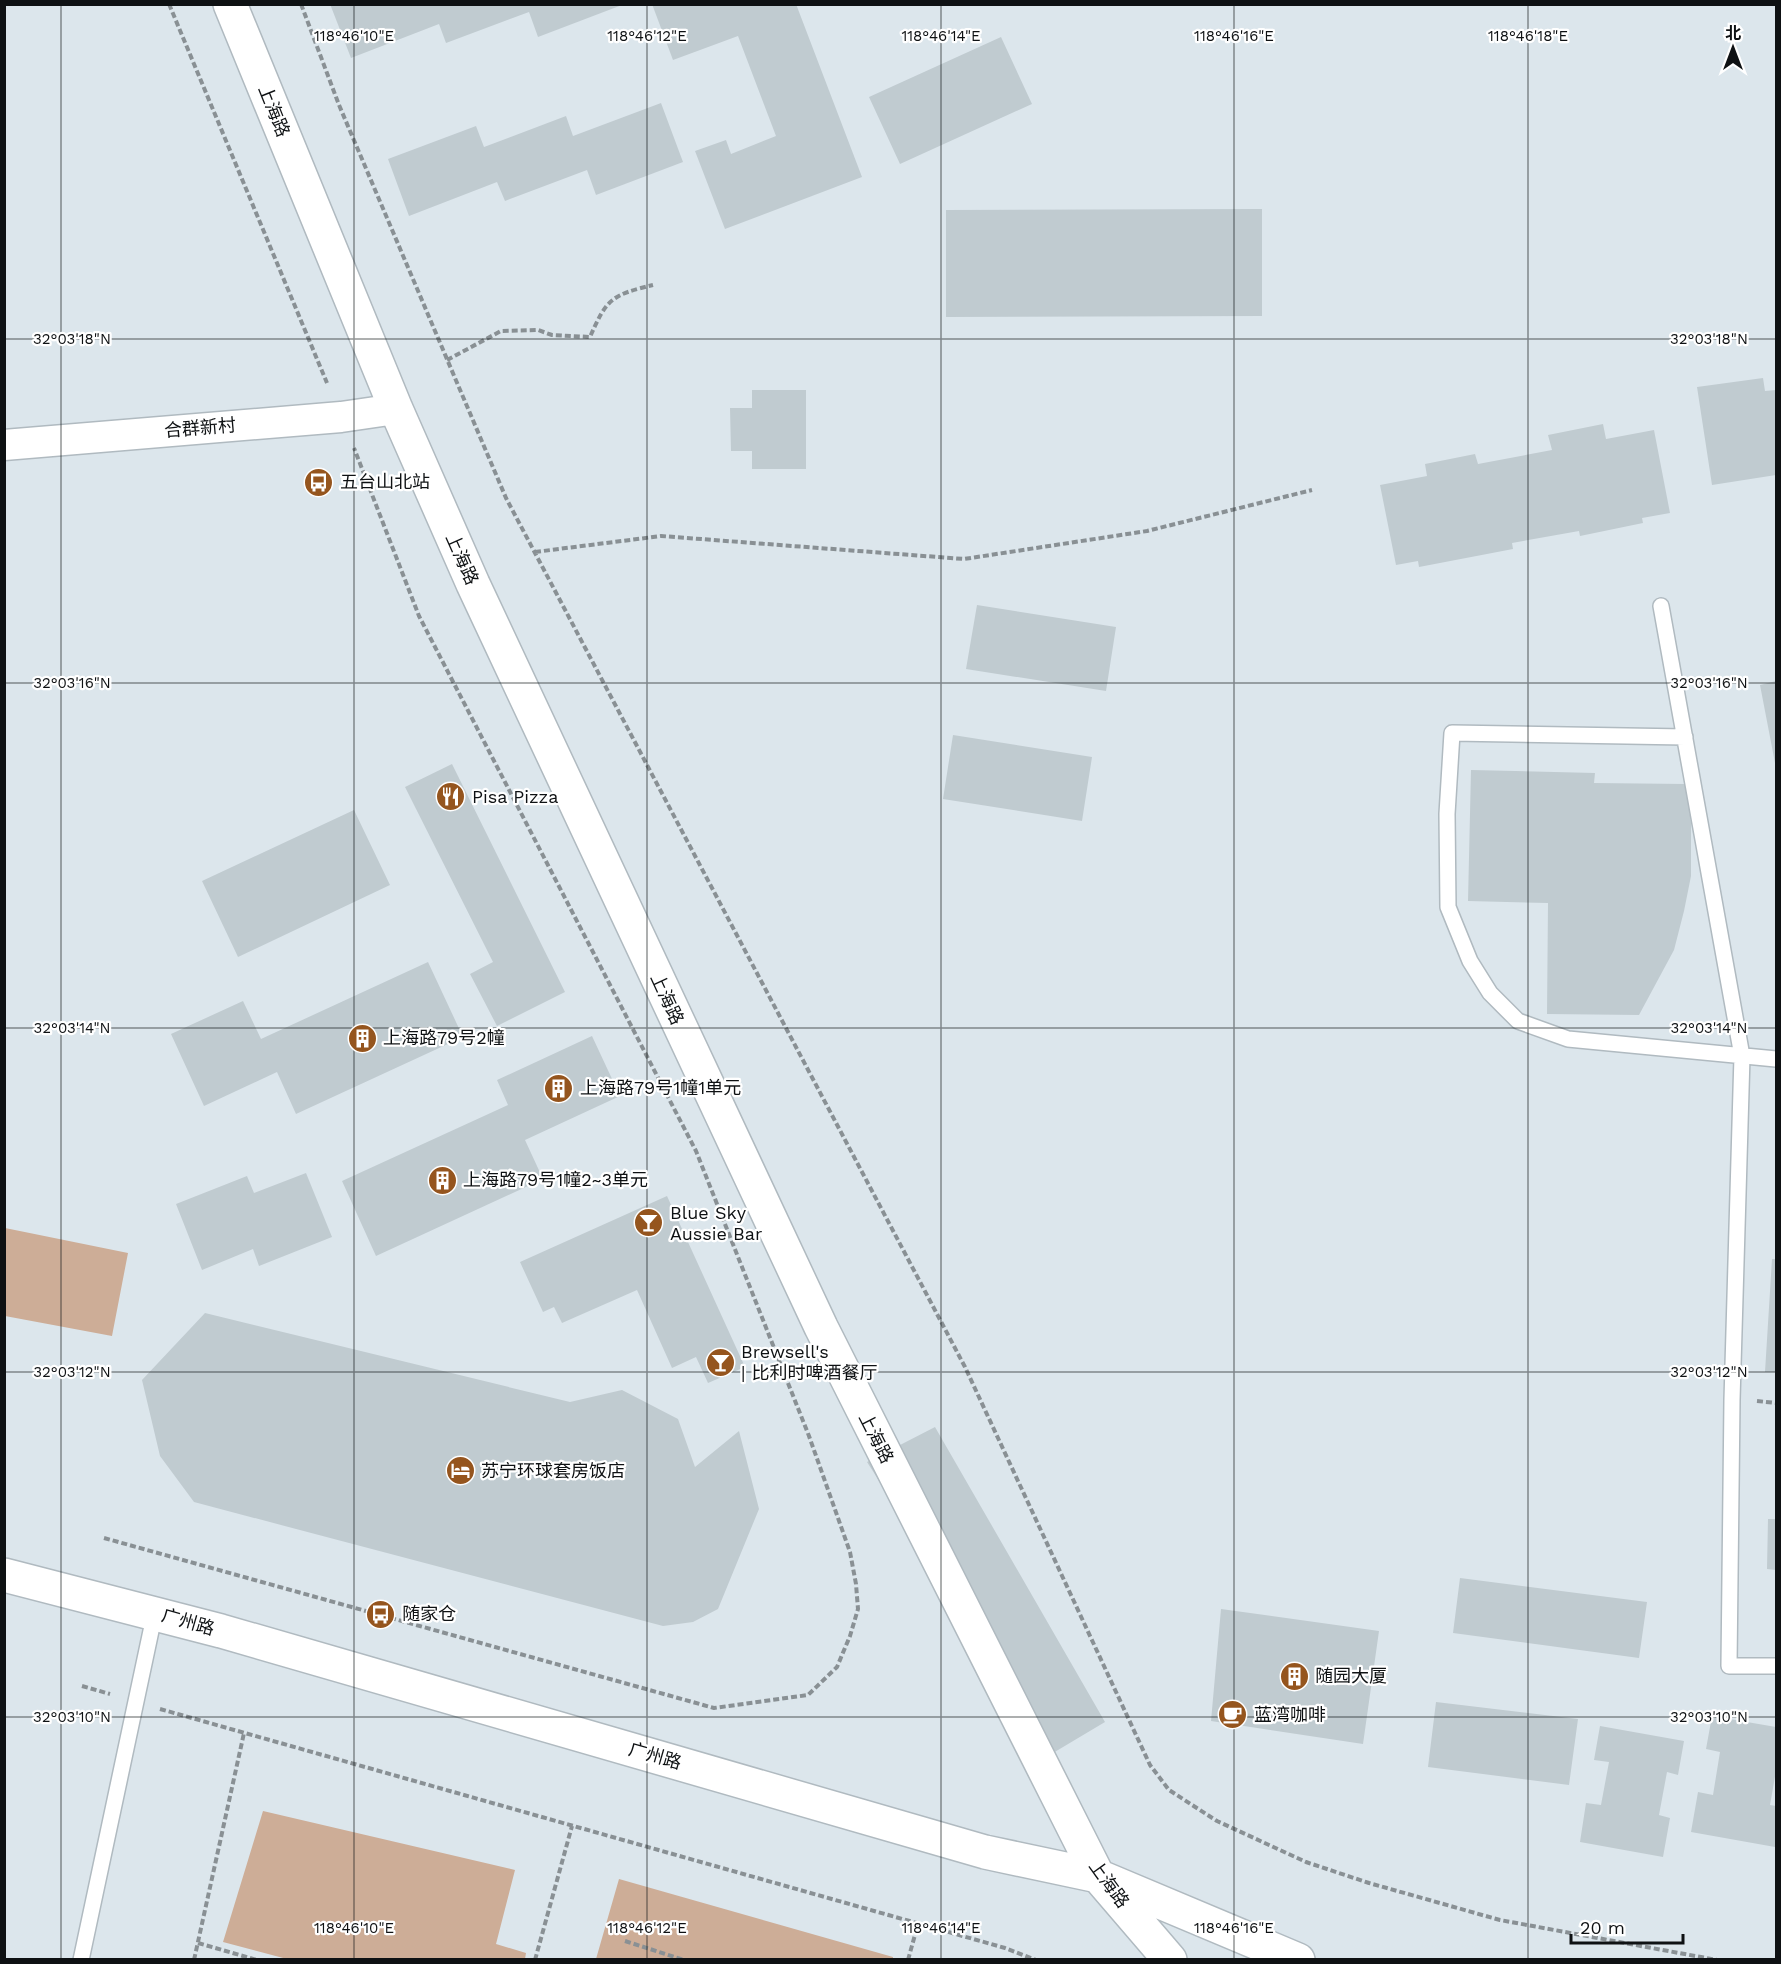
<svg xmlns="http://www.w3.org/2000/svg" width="1781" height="1964" viewBox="0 0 1781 1964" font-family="'Work Sans','Noto Sans SC',sans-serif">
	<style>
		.green { fill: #cdad97 }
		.building { fill: #c0cbd0 }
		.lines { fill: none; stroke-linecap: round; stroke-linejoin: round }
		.lane-casing { stroke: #b0bac0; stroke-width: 18 }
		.street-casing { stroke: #b0bac0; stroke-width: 33 }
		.secondary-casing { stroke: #b0bac0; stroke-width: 36 }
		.path { stroke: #899094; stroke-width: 4; stroke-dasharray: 6 3; stroke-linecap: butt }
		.lane { stroke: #fff; stroke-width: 15 }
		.street { stroke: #fff; stroke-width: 30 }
		.secondary { stroke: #fff; stroke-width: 33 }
		.ticks { fill: none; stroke: #0e1113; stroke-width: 1.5; stroke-opacity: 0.45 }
		.labels { text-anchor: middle; stroke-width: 4.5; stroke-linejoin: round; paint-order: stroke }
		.street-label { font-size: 18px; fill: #0e1113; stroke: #fff }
		.poi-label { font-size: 18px; fill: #0e1113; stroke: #fff; text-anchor: start }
		.ticks-label { font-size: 15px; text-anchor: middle; fill: #0e1113; stroke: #fff; stroke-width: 4.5; stroke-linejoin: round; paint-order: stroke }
	</style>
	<rect width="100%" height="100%" fill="#dce6ec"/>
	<path class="green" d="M5,1228l123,25 -16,83 -107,-20z
		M263,1811l252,59 -19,74 30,9 -1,6h-238l-64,-17z
		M619,1879l274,78v2h-297z"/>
	<path class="building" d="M330,4h292v1l-84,32 -9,-25 -83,31 -7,-19 -88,34z
		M652,4h144l66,173 -137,52 -30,-78 31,-11 5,14 45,-18 -38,-100 -65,24z
		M1001,37l31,67 -132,60 -31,-67z
		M661,103l22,59 -87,33 -9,-25 -82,31 -8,-19 -88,34 -21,-57 88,-33 8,21 82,-31 7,20z
		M1262,209v107l-316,1v-107z
		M1763,378l2,13 11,-1v85l-64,10 -15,-98z
		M752,390h54v79h-54v-18h-21l-1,-43h22z
		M1603,424l3,15 48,-9 16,83 -28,5 1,5 -63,13 -1,-5 -67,12 1,6 -94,18 -1,-6 -22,4 -16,-80 47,-9 -2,-12 50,-10 3,10 74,-14 -4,-15z
		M977,605l139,22 -10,64 -140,-22z
		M1776,681v82h-1l-15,-78z
		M953,735l139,22 -10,64 -139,-22z
		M452,764l113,228 -68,34 -27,-52 23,-12 -88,-175z
		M1471,770l124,3 -1,10 92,1 5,39v53l-7,35 -10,39 -35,65 -92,-1 1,-111 -80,-2z
		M354,810l36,75 -152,72 -36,-76z
		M428,962l35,75 -167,77 -19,-42 -73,34 -33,-72 72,-33 18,38z
		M592,1036l28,60 -95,44 18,39 -167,77 -34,-75 166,-76 -11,-25z
		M306,1173l26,64 -73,29 -6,-17 -51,21 -26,-66 71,-28 7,17z
		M667,1196l78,171 -37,16 -12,-26 -24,11 -35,-78 -75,33 -8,-16 -11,5 -23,-50z
		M1772,1259h4v113h-11z
		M205,1313l365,89 52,-12 56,29 17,48 44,-36 20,78 -41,100 -25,13 -30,4 -469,-124 -34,-46 -18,-76z
		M935,1427l170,295 -52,31 -186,-291z
		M1768,1519h8v51l-9,-1z
		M1460,1578l187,24 -8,56 -186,-25z
		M1221,1609l158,22 -16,113 -152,-23z
		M1436,1702l142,17 -9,66 -141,-18z
		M1712,1716l64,11v44l-6,34 6,1 -1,41 -84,-15 7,-40 15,3 7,-43 -14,-3z
		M1600,1726l84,15 -6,34 -11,-3 -8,43 11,3 -7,39 -83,-15 6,-39 15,2 8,-43 -15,-2z"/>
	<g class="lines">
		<defs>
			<path id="lane" d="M1661,606l81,450 -10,344 -3,266h47
				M1685,737l-233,-4 -5,81 1,93 22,54 20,32 28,28 50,18 208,20
				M81,1960l74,-348"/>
			<path id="street" d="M4,445l337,-28 55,-8"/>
			<path id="secondary" d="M230,4l166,405 77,175 348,743 277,549 72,84
				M4,1575l217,56 764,221 113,24 200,84"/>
		</defs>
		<use href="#lane" class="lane-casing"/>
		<use href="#street" class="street-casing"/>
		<use href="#secondary" class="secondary-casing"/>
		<path class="path" d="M169,4l158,379
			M301,4l38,101 167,393 459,869 185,398 19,25 48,31 89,41 63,21 131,37 217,40
			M447,360l54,-29 37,-1 14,5 38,2c17,-39 22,-42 63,-52
			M535,552l126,-16 303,23 183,-28 165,-41
			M1757,1401l19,2
			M104,1538l610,170 94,-13 29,-28 13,-31 8,-27 -2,-25 -6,-32 -41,-116 -113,-285 -277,-535 -65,-168
			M82,1686l28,8
			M160,1709l845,239 31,12
			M625,1941l59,19
			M198,1943l59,17
			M194,1960l50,-227
			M535,1960l37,-134
			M908,1960l10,-36"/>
		<use href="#lane" class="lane"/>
		<use href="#street" class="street"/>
		<use href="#secondary" class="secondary"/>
	</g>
	<path class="ticks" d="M61,4v1956M354,4v1956M647,4v1956M941,4v1956M1234,4v1956M1528,4v1956M4,339h1772M4,683h1772M4,1028h1772M4,1372h1772M4,1717h1772"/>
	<defs>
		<symbol id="bus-disc" viewBox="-11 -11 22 22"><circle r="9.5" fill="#95551e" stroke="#fff"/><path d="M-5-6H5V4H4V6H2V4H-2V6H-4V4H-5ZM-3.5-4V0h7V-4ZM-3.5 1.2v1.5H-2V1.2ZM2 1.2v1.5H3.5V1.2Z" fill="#fff"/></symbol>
		<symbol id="restaurant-disc" viewBox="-11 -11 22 22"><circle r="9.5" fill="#95551e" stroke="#fff"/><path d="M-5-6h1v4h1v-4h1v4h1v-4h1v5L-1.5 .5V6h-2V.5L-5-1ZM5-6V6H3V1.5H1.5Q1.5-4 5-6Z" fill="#fff"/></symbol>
		<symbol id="building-disc" viewBox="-11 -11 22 22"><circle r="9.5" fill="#95551e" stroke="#fff"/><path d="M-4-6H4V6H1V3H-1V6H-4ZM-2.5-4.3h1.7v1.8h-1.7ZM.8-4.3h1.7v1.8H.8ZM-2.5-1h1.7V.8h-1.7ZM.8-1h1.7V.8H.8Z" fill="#fff"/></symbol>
		<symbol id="bar-disc" viewBox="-11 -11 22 22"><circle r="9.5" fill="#95551e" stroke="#fff"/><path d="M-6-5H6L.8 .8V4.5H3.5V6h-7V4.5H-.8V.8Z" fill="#fff"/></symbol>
		<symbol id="hotel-disc" viewBox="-11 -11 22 22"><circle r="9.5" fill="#95551e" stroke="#fff"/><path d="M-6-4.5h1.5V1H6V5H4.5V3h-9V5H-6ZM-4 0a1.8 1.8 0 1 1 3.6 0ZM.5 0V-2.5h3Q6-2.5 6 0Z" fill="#fff"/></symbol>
		<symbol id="cafe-disc" viewBox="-11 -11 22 22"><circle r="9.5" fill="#95551e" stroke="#fff"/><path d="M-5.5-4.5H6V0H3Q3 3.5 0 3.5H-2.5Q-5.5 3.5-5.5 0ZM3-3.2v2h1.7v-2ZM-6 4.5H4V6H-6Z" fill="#fff"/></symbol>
	</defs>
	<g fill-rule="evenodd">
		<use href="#bus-disc" x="302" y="466" width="33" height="33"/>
		<use href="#restaurant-disc" x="434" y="780" width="33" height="33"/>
		<use href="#building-disc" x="346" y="1022" width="33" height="33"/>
		<use href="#building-disc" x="542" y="1072" width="33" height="33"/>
		<use href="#building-disc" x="426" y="1164" width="33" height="33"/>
		<use href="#bar-disc" x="632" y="1206" width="33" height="33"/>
		<use href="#bar-disc" x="704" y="1346" width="33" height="33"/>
		<use href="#hotel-disc" x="444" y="1454" width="33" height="33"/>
		<use href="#bus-disc" x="364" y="1598" width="33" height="33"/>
		<use href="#building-disc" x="1278" y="1660" width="33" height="33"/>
		<use href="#cafe-disc" x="1216" y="1698" width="33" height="33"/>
	</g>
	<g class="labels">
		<g class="street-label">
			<text transform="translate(274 111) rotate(68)" y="6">上海路</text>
			<text transform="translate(200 428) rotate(-5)" y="6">合群新村</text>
			<text transform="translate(462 559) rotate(66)" y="6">上海路</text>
			<text transform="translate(667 999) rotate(65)" y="6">上海路</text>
			<text transform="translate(876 1438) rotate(63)" y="6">上海路</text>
			<text transform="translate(188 1622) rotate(16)" y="6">广州路</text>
			<text transform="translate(655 1756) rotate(16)" y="6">广州路</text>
			<text transform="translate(1109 1884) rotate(54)" y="6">上海路</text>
		</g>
		<g class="poi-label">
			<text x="340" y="488">五台山北站</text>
			<text x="472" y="803">Pisa Pizza</text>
			<text x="383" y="1044">上海路79号2幢</text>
			<text x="580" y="1094">上海路79号1幢1单元</text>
			<text x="463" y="1186">上海路79号1幢2~3单元</text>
			<text x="670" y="1219">Blue Sky<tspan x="670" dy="21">Aussie Bar</tspan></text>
			<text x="741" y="1358">Brewsell's<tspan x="741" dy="21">| 比利时啤酒餐厅</tspan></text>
			<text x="481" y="1477">苏宁环球套房饭店</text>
			<text x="402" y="1620">随家仓</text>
			<text x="1315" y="1682">随园大厦</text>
			<text x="1254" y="1721">蓝湾咖啡</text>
		</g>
	</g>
	<g class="ticks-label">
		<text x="354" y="41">118°46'10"E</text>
		<text x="647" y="41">118°46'12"E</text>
		<text x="941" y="41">118°46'14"E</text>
		<text x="1234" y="41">118°46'16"E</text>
		<text x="1528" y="41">118°46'18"E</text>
		<text x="72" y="344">32°03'18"N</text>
		<text x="1709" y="344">32°03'18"N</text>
		<text x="72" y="688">32°03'16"N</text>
		<text x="1709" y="688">32°03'16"N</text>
		<text x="72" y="1033">32°03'14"N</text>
		<text x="1709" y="1033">32°03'14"N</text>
		<text x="72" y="1377">32°03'12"N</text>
		<text x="1709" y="1377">32°03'12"N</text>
		<text x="72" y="1722">32°03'10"N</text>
		<text x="1709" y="1722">32°03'10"N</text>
		<text x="354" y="1933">118°46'10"E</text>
		<text x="647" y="1933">118°46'12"E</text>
		<text x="941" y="1933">118°46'14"E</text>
		<text x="1234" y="1933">118°46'16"E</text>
	</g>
	<rect width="1781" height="1964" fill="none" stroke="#0e1113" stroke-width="12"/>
	<g transform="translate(1733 48)" stroke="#ffffff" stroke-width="4.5" paint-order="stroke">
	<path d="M0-4.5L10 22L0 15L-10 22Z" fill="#0e1113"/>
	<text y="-9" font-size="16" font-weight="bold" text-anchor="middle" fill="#0e1113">北</text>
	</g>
	<path d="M1571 1934v9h112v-9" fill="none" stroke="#0e1113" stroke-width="3"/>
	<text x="1580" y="1934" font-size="18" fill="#0e1113" stroke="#ffffff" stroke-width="4.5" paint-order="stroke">20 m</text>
</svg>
